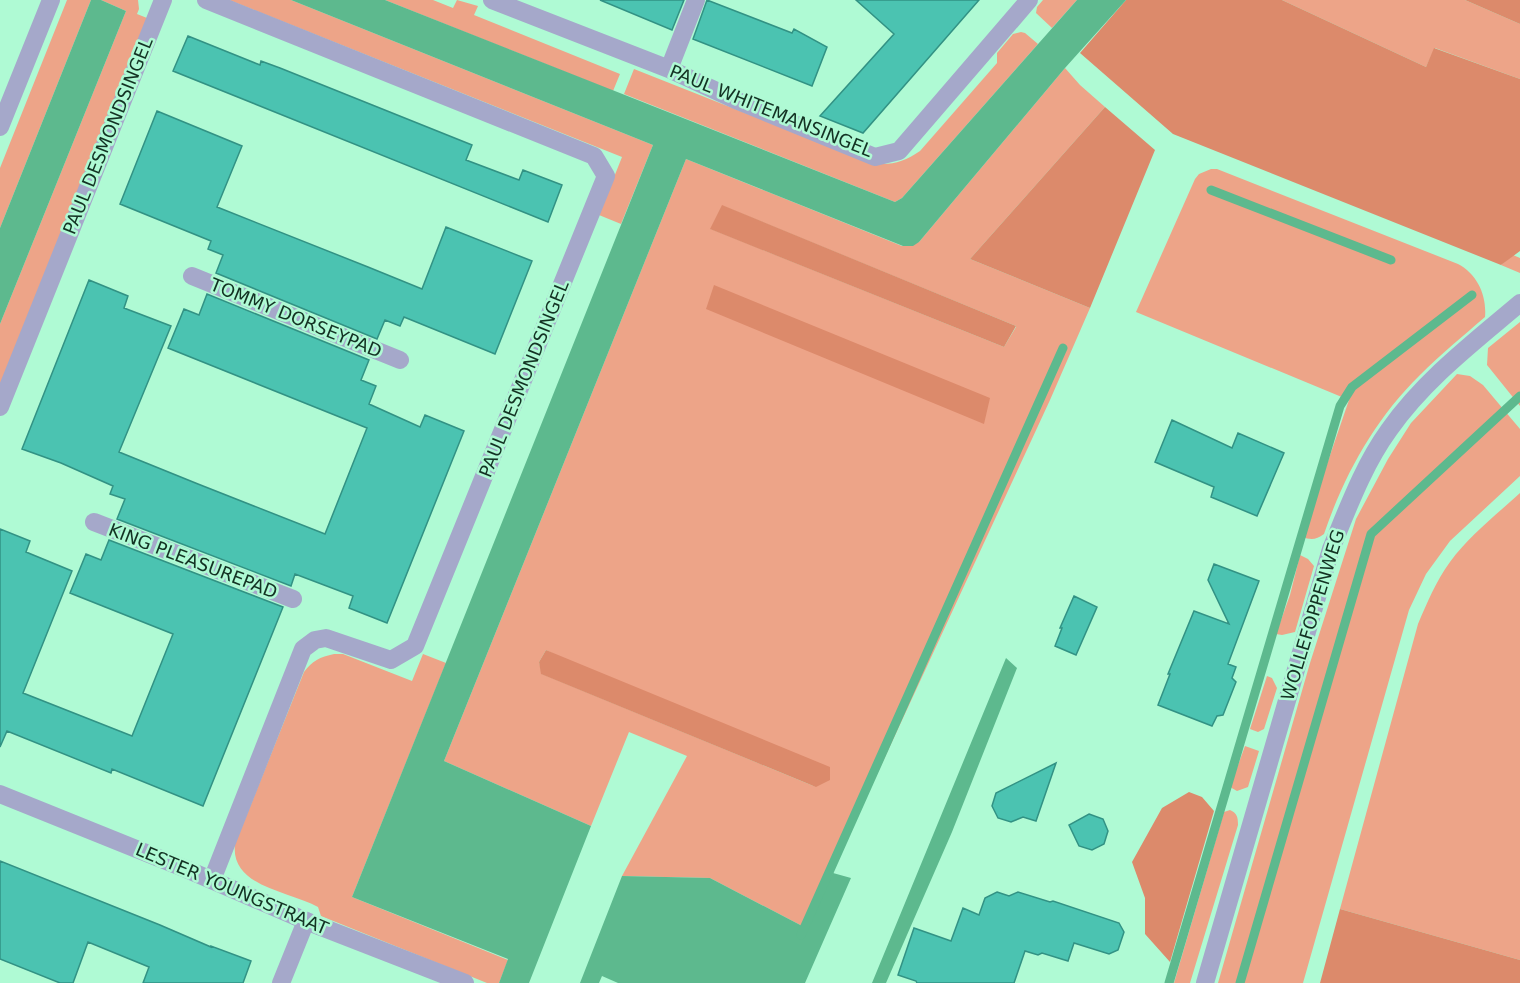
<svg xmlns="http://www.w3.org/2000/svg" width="1520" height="983" viewBox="0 0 1520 983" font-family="'DejaVu Sans',sans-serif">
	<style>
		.green { fill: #eda488; fill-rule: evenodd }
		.forest { fill: #dc8a6b }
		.water { fill: #5db98e }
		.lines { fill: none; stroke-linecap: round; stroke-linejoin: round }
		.stream { stroke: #5db98e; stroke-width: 9 }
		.building { fill: #4bc3b1; stroke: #329284; stroke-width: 1.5 }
		.pedestrian { stroke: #a5a8ca; stroke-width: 18 }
		.minor { stroke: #a5a8ca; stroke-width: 18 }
		.tertiary { stroke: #a5a8ca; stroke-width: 18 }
		.labels { text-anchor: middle; stroke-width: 5; stroke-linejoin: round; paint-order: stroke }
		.street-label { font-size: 18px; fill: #133223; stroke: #affad4 }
	</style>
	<rect width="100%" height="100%" fill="#affad4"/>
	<path class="green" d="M67,0h24l-91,228v-60z
		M101,0h37l1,9 -2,5 10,4 -147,367v-61l126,-313z
		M229,0h62l362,145 -32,79 -22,-9 23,-58z
		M385,0h48l20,8 4,-8 21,6 -4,9 146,59 -7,17z
		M1043,0h34l-25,28 -16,-15 1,-6z
		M1282,0h183l55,24v55l-85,-31 -9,19z
		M1021,32l4,1 13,11 -136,154 -7,4 -271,-108 10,-25 237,94c19,3 33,-1 49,-12l77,-88v-10l16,-19z
		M1065,68l15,17 25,22 -135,152 120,49 -40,92 -244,528 -96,-50 -88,-2 65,-120 -58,-24 -38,94 -147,-65 242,-602 216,87 17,-4zM723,206l293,120v1l-12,20 -293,-118zM546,650l270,137 -274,-113 -3,-12z
		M1211,169h6l241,95c19,10 29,31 27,53 -22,19 -44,37 -65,58 -45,44 -76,100 -96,159 -8,6 -13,6 -22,3l47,-137 -213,-88 59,-133 4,-5z
		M1513,255l7,3v15l-19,-8z
		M1520,322v84l-33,-41 1,-17z
		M1457,374l13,2 13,9 37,44v47l-70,65 -24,33 -17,36 -106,373h-85l92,-320 46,-144 32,-60 23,-36z
		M1520,493v467l-180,-51 78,-285c9,-21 18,-43 32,-62 19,-26 46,-47 70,-69z
		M1300,555l8,4 6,7 -19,66 -13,3 -6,-1 14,-39z
		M334,654h9l69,27 11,-27 23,9 -94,234 156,63 -9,23h-12l-166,-67 -3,-9c-29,-16 -88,-20 -83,-63l69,-172c8,-11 16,-15 30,-18z
		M1267,676l5,2 5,10 -13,41 -6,3 -8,-3z
		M1245,746l14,5 -11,36 -11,4 -7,-4z
		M1230,810c7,3 8,7 8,15l-48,158h-16l50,-171z"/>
	<path class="forest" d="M1126,0h156l144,67 8,-19 86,31v172l-19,14 -328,-131 -93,-81z
		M1465,0h55v24z
		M1105,107l50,43 -65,158 -120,-49z
		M722,205l294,121 -12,21 -294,-118z
		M714,285l276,113 -6,26 -278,-115z
		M546,650l284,117v13l-14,7 -275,-113 -2,-12z
		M1189,792l13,5 12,14 -44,151 -25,-28v-36l-13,-36 30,-54z
		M1340,909l180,51v23h-200z"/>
	<path class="water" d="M91,0h10l25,11 -126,313v-96z
		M291,0h94l510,202 7,-4 175,-198h49l-61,68 -146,174 -6,4h-10l-217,-87 -242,602 147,65 -62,157h-30l9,-24 -156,-62 301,-752z
		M1006,658l11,10 -65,164 -66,151h-14z
		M833,873l18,5 -46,105h-187l-16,-7 -3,7h-19l42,-107 88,2 96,50z"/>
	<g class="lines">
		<path class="stream" d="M1211,190l180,70
			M801,935l262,-587
			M1169,983l171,-577 12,-19 120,-92
			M1240,983l131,-449 149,-138"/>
	</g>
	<path class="building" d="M600,0h84l-12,30z
		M707,0l85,33 2,-4 33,18 -15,39 -119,-47z
		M856,0h123l-116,133 -43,-17 74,-82z
		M188,36l72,29 1,-4 19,7 192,77 -6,15 53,20 4,-10 39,15 -14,37 -375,-151z
		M157,111l85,35 -25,61 151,60 54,22 24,-62 86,34 -37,93 -91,-37 -4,9 -15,-6 -8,19 -161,-66 7,-18 -15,-6 3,-8 -91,-37z
		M89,280l39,16 -4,12 47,18 -52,126 79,32 127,50 42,-106 -199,-80 16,-39 15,6 8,-21 162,66 -8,20 15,6 -7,18 51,23 5,-12 39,16 -77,192 -38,-15 4,-12 -58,-22 -4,12 -174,-67 8,-20 -15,-5 3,-8 -52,-23 -39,-14z
		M1172,420l60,28 6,-15 46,20 -27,63 -46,-19 3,-10 -59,-25z
		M0,529l30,12 -4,11 46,19 -49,122 109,43 41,-102 -103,-41 16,-39 15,6 8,-20 174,67 -80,199 -91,-37 -1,4 -104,-42 -7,16z
		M1214,564l45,17 -31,83 8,3 -4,11 4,4 -13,33 -6,1 -5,10 -54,-21 12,-31h-2l26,-63 35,13 -21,-44z
		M1074,596l23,11 -21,48 -21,-9 7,-18h-2z
		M1056,763l-20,58 -13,-4 -12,5 -13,-4 -6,-12 4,-13z
		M1089,814l14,5 5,12 -4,13 -12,6 -13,-4 -10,-21z
		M0,861l160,64 51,22v-1l40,15 -8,22h-100l6,-16 -61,-25 -15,41h-13l-60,-24z
		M997,892l12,4 9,-4 32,10 3,-1 66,22 5,9 -6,18 -9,4 -35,-11 -6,18 -26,-8 -4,2 -13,-4 -11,32h-97l-1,-2 -18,-6 16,-47 37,13 12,-33 16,7 6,-17z"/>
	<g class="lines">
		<path class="pedestrian" d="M192,276l208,84
			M94,522l199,77
			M306,921l159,62"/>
		<path class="minor" d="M206,0l388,156 12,20 -191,470 -24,14 -65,-22 -11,2 -12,9 -91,231
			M492,0l177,69 69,32 137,56 24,-6 130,-151
			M669,69l27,-69
			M0,127l51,-127
			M0,407l163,-407
			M0,794l186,75 120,52 -25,62"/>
		<path class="tertiary" d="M1205,983l126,-434c17,-41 32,-83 58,-119 35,-50 85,-88 131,-127"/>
	</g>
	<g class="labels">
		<g class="street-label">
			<text transform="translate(771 111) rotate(22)" y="6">PAUL WHITEMANSINGEL</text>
			<text transform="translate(108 136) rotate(-68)" y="6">PAUL DESMONDSINGEL</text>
			<text transform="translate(296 318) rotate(22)" y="6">TOMMY DORSEYPAD</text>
			<text transform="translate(524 379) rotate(-68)" y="6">PAUL DESMONDSINGEL</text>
			<text transform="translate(193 561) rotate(21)" y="6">KING PLEASUREPAD</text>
			<text transform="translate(1313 615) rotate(-73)" y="6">WOLLEFOPPENWEG</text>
			<text transform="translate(232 889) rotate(23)" y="6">LESTER YOUNGSTRAAT</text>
		</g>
	</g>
</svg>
